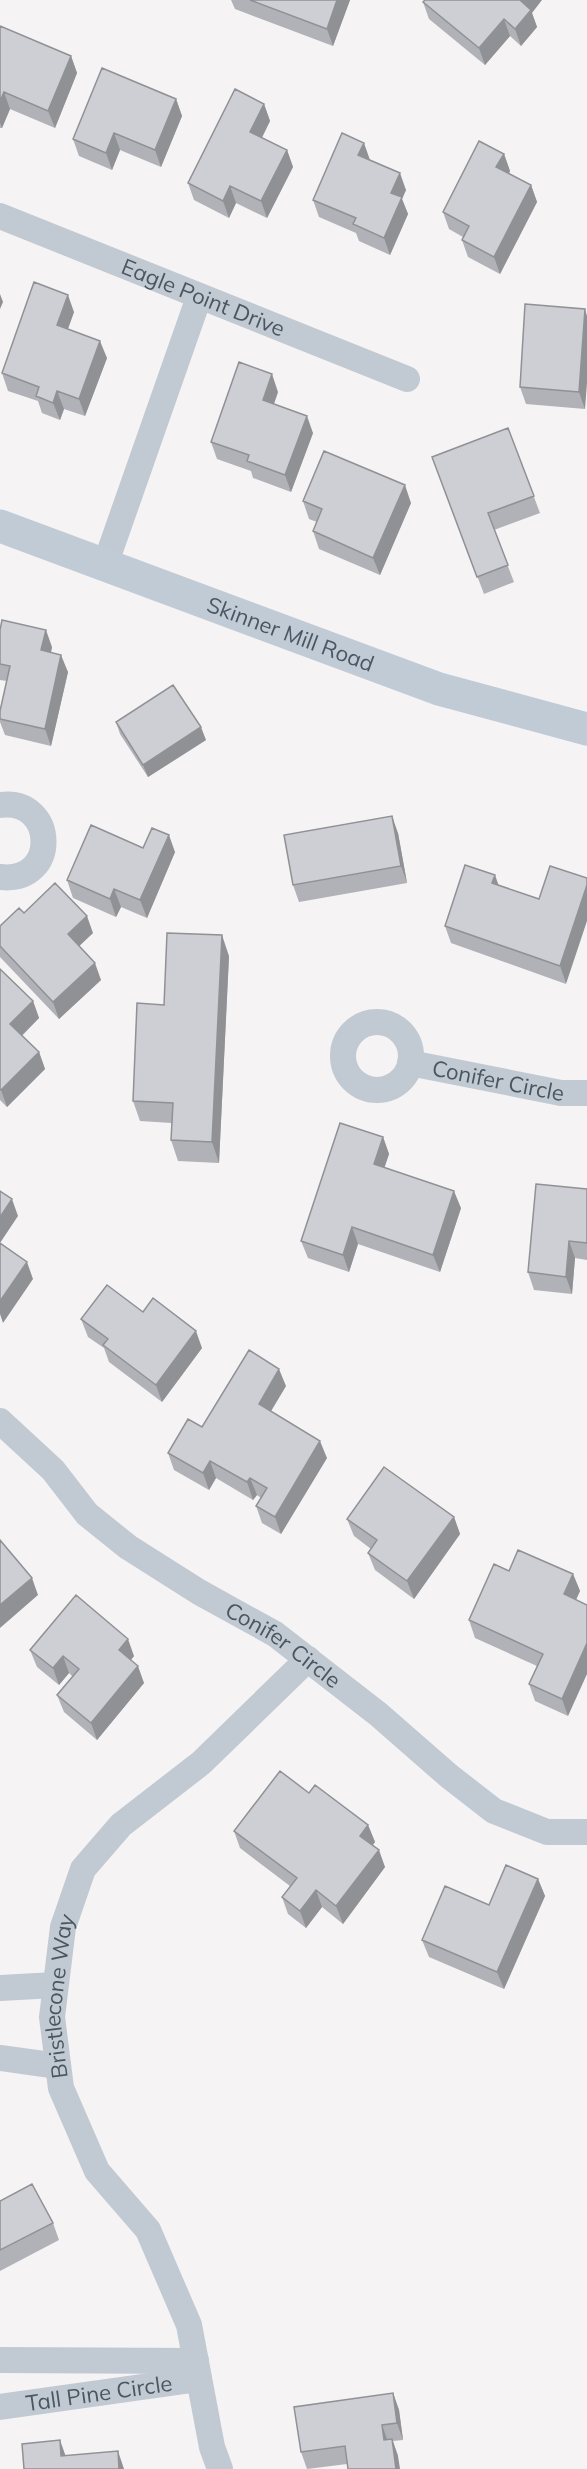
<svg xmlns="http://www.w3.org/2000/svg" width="587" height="2469" viewBox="0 0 587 2469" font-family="Mulish,sans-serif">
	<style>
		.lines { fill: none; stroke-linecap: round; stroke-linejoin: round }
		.street { stroke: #c1cad2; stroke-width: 26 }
		.secondary { stroke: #c1cbd6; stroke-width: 33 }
		.wall { fill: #b0b2b7 }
		.shaded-wall { fill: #909195 }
		.building { fill: #cdcfd5; stroke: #909195; stroke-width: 1.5 }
		.labels { text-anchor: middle; stroke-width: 6; stroke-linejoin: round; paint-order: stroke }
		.street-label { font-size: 22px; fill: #4a5661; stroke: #fff }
	</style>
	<rect width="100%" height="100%" fill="#f5f3f3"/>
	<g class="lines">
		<g class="street">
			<path id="s1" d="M0,216l407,163"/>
			<path d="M105,565l94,-268"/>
			<path d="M0,805c56,-8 60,79 0,72"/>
			<circle cx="377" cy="1056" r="34"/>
			<path id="s2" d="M410,1063l151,30h26"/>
			<path id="s3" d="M0,1421l53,49 34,44 41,33 71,45 76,42 103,80 71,62 45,35 53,21h40"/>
			<path d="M0,1988l55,-3"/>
			<path d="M0,2058l58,8"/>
			<path d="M0,2360l196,1"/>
			<path id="s4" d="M0,2407l199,-28"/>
			<path id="s5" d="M220,2469l-8,-22 -23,-122 -41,-95 -51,-59 -36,-83 -9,-71 11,-90 20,-58 38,-44 80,-62 107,-104"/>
		</g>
		<path class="secondary" id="s6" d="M0,526l439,163 148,40"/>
	</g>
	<path class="wall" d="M231,0h119l-17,46 -98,-37z
		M423,2l109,11 5,14 -16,19 -11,-10 -25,29 -56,-46z
		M0,26l71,30 6,17 -22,55 -45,-19 -8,19h-2z
		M176,99l6,17 -21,51 -41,-17 -8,20 -33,-14 -6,-17z
		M264,104l6,17 -8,17 25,12 6,17 -26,51 -31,-15 -7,15 -35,-18 -6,-17z
		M504,154l6,17 -1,2 22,12 6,17 -37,72 -32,-17 -6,-17 1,-3 -14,-8 -6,-17z
		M370,160l36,30 -4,9 6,15 -18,41 -31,-14 -3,-8 -37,-16 -6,-17z
		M585,309v100l-59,-5 -6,-17z
		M74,312l-6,17 39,29 -22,58 -21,-7 -4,11 -18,-7 -4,-12 -30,-10 -6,-18z
		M278,392l-4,12 39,29 -22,59 -38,-14 -2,-7 -34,-12 -6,-17z
		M508,428l32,85 -46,17 20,52 -30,12 -52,-137z
		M303,501l108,2 -31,72 -61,-26 -6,-18 4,-9 -8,-3z
		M0,630l52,17 -1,5 17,20 -17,74 -46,-11 -5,-13v-11l7,-30 -7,-1z
		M116,722l90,18 -58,37 -28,-43z
		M398,833l9,50 -108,19 -6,-17z
		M143,848l32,4 -28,66 -26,-11 -5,10 -43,-19 -6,-18z
		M499,885l40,14 27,85 -115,-41 -6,-17z
		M24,913l69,20 -14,13 22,34 -42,39 -59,-62v-31z
		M229,956l-10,207 -41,-2 -7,-21 1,-17 -32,-2 -7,-20 31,-96z
		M0,969l33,32 6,17 -17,18 17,16 6,17 -38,38 -7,-7z
		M383,1137l6,17 -5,14 77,40 -21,64 -82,-28 -9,28 -41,-14 -7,-17z
		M587,1189v71l-12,-2 -3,36 -38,-4 -6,-18z
		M143,1312l59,36 -40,54 -53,-40 -5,-14 -16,-11 -7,-18z
		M286,1386l-15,25 56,47 -46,76 -19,-11 -6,-17 5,-8 -4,-3 -4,5 -37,-22 -7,12 -35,-20 -6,-17 34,-26z
		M454,1517l6,17 -46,65 -39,-29 -7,-17 3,-4 -17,-13 -7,-17z
		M509,1571l64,3 7,17 -4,9 -8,116 -33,-15 -6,-17 8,-18 -62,-28 -6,-18z
		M30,1650l104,6 -3,4 13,23 -47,57 -33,-28 -7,-17 16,-18 -4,-4 -10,12 -22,-18z
		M309,1793l59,32 7,17 -2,3 12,22 -42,57 -21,-17 -16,21 -18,-14 -6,-17 8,-11 -50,-38 -6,-17z
		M538,1879l7,17 -41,93 -75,-32 -7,-17z
		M0,2201l53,22 6,17 -59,31z
		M393,2393l6,17 4,30 -10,1 5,15 -51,8 -40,5 -6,-17z"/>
	<path class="shaded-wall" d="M337,0h13l-17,46 -6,-17z
		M522,0h20l-10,13 5,14 -16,19 -6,-17 6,-28z
		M504,19l6,17 -25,29 -6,-17z
		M71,56l6,17 -22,55 -7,-17z
		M4,92l6,17 -8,19 -2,-5v-22z
		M176,99l6,17 -21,51 -6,-17z
		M264,104l6,17 -14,28 -6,-17z
		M114,133l6,17 -8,20 -6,-17z
		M364,143l6,17 -12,-5z
		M287,150l6,17 -26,51 -6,-17z
		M504,154l6,17 -7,13 -7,-17z
		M400,173l6,17 -4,9 6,15 -18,41 -6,-17 7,-45z
		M531,185l6,17 -37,72 -6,-17z
		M230,186l6,17 -7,15 -6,-17z
		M0,294l3,8 -3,7z
		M68,295l6,17 -11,30 -6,-17z
		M585,309l2,7v67l-2,26 -6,-17z
		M100,341l7,17 -22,58 -6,-17z
		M272,374l6,18 -9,25 -6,-17z
		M57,391l7,18 -4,11 -7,-17z
		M307,416l6,17 -22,59 -6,-17z
		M405,485l6,18 -31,72 -7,-17z
		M46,630l6,17 -4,20 -7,-17z
		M61,655l7,17 -17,74 -6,-17z
		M201,727l5,13 -58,37 -5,-12z
		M392,816l6,17 9,50 -6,-17z
		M169,835l6,17 -28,66 -7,-18z
		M495,875l6,17 -9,-9z
		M587,885v36l-21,63 -6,-18z
		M114,889l7,18 -5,10 -6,-18z
		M87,916l6,17 -19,18 -6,-17z
		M222,935l7,21 -10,207 -7,-21z
		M95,963l6,17 -42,39 -6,-17z
		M33,1001l6,17 -23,23 -6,-17z
		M39,1052l6,17 -38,38 -6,-17z
		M383,1137l6,17 -9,27 -6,-17z
		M454,1191l7,17 -21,64 -7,-17z
		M12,1199l6,17 -18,27v-26z
		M352,1227l6,17 -9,28 -6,-17z
		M569,1241l6,17 -3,36 -6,-17z
		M27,1262l6,17 -30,44 -3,-9v-13z
		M196,1331l6,17 -40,54 -6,-17z
		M279,1369l7,17 -21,35 -6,-17z
		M320,1441l7,17 -46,76 -6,-17z
		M210,1461l6,17 -7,12 -6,-17z
		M250,1478l7,17 -4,5 -6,-18z
		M454,1517l6,17 -46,65 -7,-18z
		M573,1574l7,17 -10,21 -6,-18z
		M32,1578l6,17 -38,33v-23z
		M128,1639l6,17 -9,11 -6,-17z
		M587,1643v31l-19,42 -6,-17z
		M63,1656l6,17 -10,12 -6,-17z
		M138,1666l6,17 -47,57 -6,-17z
		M368,1825l7,17 -9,11 -6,-17z
		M379,1850l6,17 -42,57 -7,-18z
		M538,1879l7,17 -41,93 -7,-17z
		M316,1890l6,17 -16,21 -6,-17z
		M393,2393l6,17 4,30 -6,-17z
		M382,2425l6,17 -4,-2z
		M392,2439l6,17 2,13h-4z
		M60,2440l6,17 -5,-1z
		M118,2451l6,18h-5z"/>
	<path class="building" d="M250,0h87l-10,29z
		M425,0h97l-1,1 10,9 -16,19 -11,-10 -25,29 -56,-46z
		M0,26l71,30 -23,55 -44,-19 -4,9z
		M102,68l74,31 -21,51 -41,-17 -8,20 -33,-14z
		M235,89l29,15 -14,28 37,18 -26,51 -31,-15 -7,15 -35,-18z
		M342,133l22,10 -6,12 42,18 -9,20 11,4 -18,41 -31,-14 3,-6 -43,-18z
		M479,141l25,13 -8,13 35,18 -37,72 -32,-17 7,-14 -26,-14z
		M34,282l34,13 -11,30 43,16 -21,58 -22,-8 -4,12 -17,-7 3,-9 -37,-14z
		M525,304l60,5 -6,83 -59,-5z
		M239,362l33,12 -9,26 44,16 -22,59 -38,-14 2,-6 -38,-13z
		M508,428l26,68 -46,17 20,52 -31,12 -45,-120z
		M324,451l81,34 -32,73 -60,-27 9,-22 -19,-8z
		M2,620l44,10 -5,20 20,5 -16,74 -45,-10v-8l10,-45 -10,-2v-34z
		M173,685l28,42 -58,38 -27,-43z
		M392,816l9,50 -108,19 -9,-50z
		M91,825l52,23 9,-20 17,7 -29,65 -26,-11 -4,10 -43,-19z
		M465,865l30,10 -3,8 47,16 11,-33 37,12v7l-27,81 -115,-40z
		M55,883l32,33 -19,18 27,29 -42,39 -53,-56v-20l19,-18 5,5z
		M167,933l55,2 -10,207 -41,-2 2,-37 -40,-2 4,-98 27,2z
		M0,969l33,32 -23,23 29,28 -38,38 -1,-1z
		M340,1123l43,14 -9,27 80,27 -21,64 -81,-28 -9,28 -42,-14z
		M536,1184l51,5v54l-18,-2 -3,36 -38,-5z
		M0,1191l12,8 -12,18z
		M0,1243l27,19 -27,39z
		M107,1285l36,27 10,-14 43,33 -40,54 -53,-40 5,-6 -27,-20z
		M249,1350l30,19 -20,35 61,37 -45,76 -19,-11 11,-18 -17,-10 -3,4 -37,-21 -7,12 -35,-20 20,-34 14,8z
		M384,1467l70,50 -47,64 -39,-28 9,-13 -30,-21z
		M0,1540l32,38 -32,27z
		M518,1550l55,24 -9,20 23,11v38l-25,56 -33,-15 14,-30 -74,-34 25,-56 15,7z
		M76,1595l52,44 -9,11 19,16 -47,57 -34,-28 22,-26 -16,-13 -10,12 -23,-18z
		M280,1771l29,22 6,-8 53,40 -8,11 19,14 -43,56 -20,-16 -16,21 -18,-14 15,-19 -63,-47z
		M506,1865l32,14 -41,93 -75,-32 23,-54 44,19z
		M32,2184l21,39 -53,27v-49z
		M393,2393l4,30 -15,2 2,15 8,-1 4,30h-48l-3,-23 -44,6 -7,-45z
		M60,2440l1,16 57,-5 1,18h-95l-2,-25z"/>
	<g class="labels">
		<g class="street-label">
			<text dy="8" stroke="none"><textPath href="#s1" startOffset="219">Eagle Point Drive</textPath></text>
			<text dy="8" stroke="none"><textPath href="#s6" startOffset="310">Skinner Mill Road</textPath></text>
			<text dy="8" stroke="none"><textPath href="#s2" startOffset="90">Conifer Circle</textPath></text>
			<text dy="8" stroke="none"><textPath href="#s3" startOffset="364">Conifer Circle</textPath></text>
			<text dy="8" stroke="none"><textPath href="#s5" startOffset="512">Bristlecone Way</textPath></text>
			<text dy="8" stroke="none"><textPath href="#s4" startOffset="100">Tall Pine Circle</textPath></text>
		</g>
	</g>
</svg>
